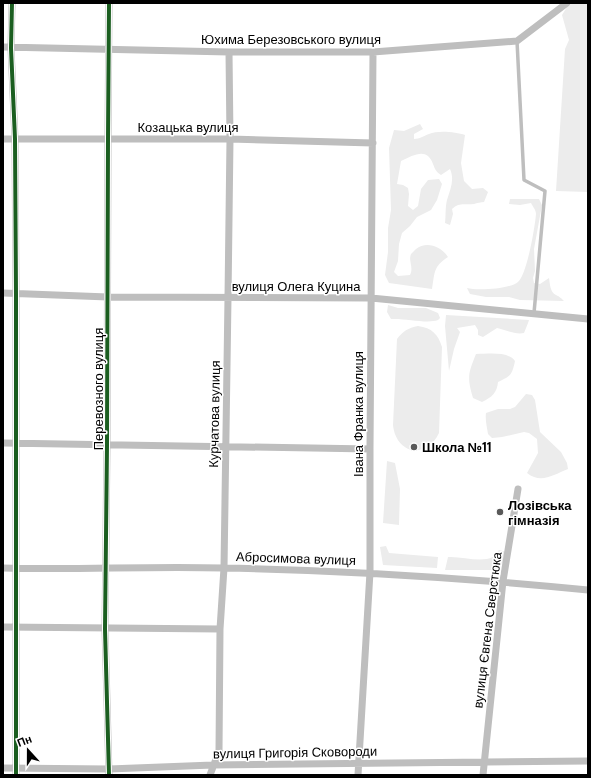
<svg xmlns="http://www.w3.org/2000/svg" width="591" height="778" viewBox="0 0 591 778" font-family="'DM Sans',sans-serif">
	<style>
		.green { fill: #ececec }
		.lines { fill: none; stroke-linecap: round; stroke-linejoin: round }
		.lane { stroke: #bebebe; stroke-width: 3.5 }
		.street { stroke: #bebebe; stroke-width: 7 }
		.cycleway-casing { stroke: #fff; stroke-width: 6 }
		.cycleway { stroke: #1b5e20; stroke-width: 4 }
		.poi-dot { fill: #595959; stroke: #fff; stroke-width: 1.5 }
		.labels { text-anchor: middle; stroke-width: 3; stroke-linejoin: round; paint-order: stroke }
		.street-label { font-size: 13px; fill: #000; stroke: #fff }
		.poi-label { font-size: 13px; font-weight: bold; fill: #000; stroke: #fff; text-anchor: start }
	</style>
	<rect width="100%" height="100%" fill="#fff"/>
	<path class="green" d="M573,3h15v189l-32,-1 9,-142 4,-9 -7,-25 5,-8z
		M420,124l3,5 -9,5v5c6,0 9,-3 15,-5 9,-4 27,-2 36,1l-4,28 3,18 8,8 11,-1 5,4 -4,10c-3,0 -7,1 -10,2 -10,1 -15,-2 -22,5l1,5 -3,11 -5,-2c1,-7 0,-15 2,-23 3,-10 8,-20 3,-31l-9,6c-5,-3 -6,-6 -8,-11 -6,-17 -19,-9 -32,-3l-4,23 6,1 5,3 1,6 -1,12 5,4 5,-4 3,-17 7,-9 11,-1 3,5 -5,16 -6,10 -14,7 -7,9 -8,7 -3,11 -1,17 -4,11 4,4 12,-1c4,-8 -2,-14 1,-21 1,-1 4,-4 5,-5 10,-8 25,-3 32,8 -15,10 -13,15 -16,32l-43,-6 -4,-8 3,-23v-24l3,-18 -2,-62 5,-18 10,1z
		M510,199h29l3,6 -8,44 1,22 -2,7 1,5 6,1 9,-6c1,6 1,14 7,17 4,2 5,3 8,6l-44,-1 -11,-3h-23l-16,-3 -3,-6c10,3 43,1 51,-6 9,-8 17,-55 18,-68 0,-4 -3,-7 -5,-11l-11,2 -11,-1z
		M388,305l10,3h28l12,5 2,5 -2,2c-11,4 -33,-2 -47,-1l-4,-7z
		M446,315l83,5 -1,3 -4,10c-8,2 -19,-3 -27,-5l-14,9 -5,-2v-5l-3,-5 -18,3 3,4 -6,17 -5,22 -4,-45z
		M418,326c14,2 20,8 24,21l-3,86c-13,27 -43,21 -46,-8l4,-86c6,-8 11,-11 21,-13z
		M476,354c12,0 32,-3 39,7 -3,14 -4,15 -17,21 -1,11 -6,15 -16,20l-9,-4c-6,-21 -5,-24 3,-44z
		M526,394l6,1 3,5 5,32 21,20 6,11 1,6c-15,6 -27,15 -41,4l11,-20 -1,-14 -8,-6 -5,-1 -22,5 -10,1 -4,-4c-1,-7 -3,-14 -2,-21l12,-4h12l5,-2z
		M387,461l8,2 5,26 -1,36 -16,-2z
		M386,546l3,7 49,4 -1,11 -54,-3 -3,-18z
		M499,550l8,2v4l-9,14h-53l3,-13c14,-1 32,6 45,0 2,-2 4,-5 6,-7z"/>
	<g class="lines">
		<path class="lane" d="M517,41l7,139 21,11 -11,122"/>
		<path class="street" d="M12,3l-1,45 4,91 1,155v481
			M3,47l226,5h144l144,-11 50,-38
			M3,139h227l143,4
			M3,293l105,4 263,1 217,21
			M3,443l367,6
			M3,568c73,2 147,-2 220,0 122,2 244,10 365,22
			M3,627l217,2
			M3,768l106,1 104,-4 375,-4
			M109,775l-4,-146 2,-184 1,-306 1,-136
			M210,775l9,-24 1,-122 4,-61 4,-270 2,-159 -1,-87
			M358,775l12,-203v-123l3,-397
			M483,775l20,-194 15,-92"/>
		<defs>
			<path id="cycleway" d="M12,3l-1,45 4,91 1,155v481
				M109,775l-4,-146 2,-184 1,-306 1,-136"/>
		</defs>
		<use href="#cycleway" class="cycleway-casing"/>
		<use href="#cycleway" class="cycleway"/>
	</g>
	<g class="poi-dot">
		<circle cx="414" cy="447" r="4"/>
		<circle cx="500" cy="512" r="4"/>
	</g>
	<g class="labels">
		<g class="street-label">
			<text x="291" y="44">Юхима Березовського вулиця</text>
			<text x="188" y="132">Козацька вулиця</text>
			<text x="296" y="291">вулиця Олега Куцина</text>
			<text transform="translate(98 389) rotate(-90)" y="5">Перевозного вулиця</text>
			<text transform="translate(214 414) rotate(-89)" y="5">Курчатова вулиця</text>
			<text transform="translate(358 414) rotate(-90)" y="5">Івана Франка вулиця</text>
			<text transform="translate(296 558) rotate(2)" y="5">Абросимова вулиця</text>
			<text transform="translate(487 630) rotate(-83)" y="5">вулиця Євгена Сверстюка</text>
			<text transform="translate(295 752) rotate(-1)" y="5">вулиця Григорія Сковороди</text>
		</g>
		<g class="poi-label">
			<text x="422" y="452">Школа №11</text>
			<text x="508" y="510">Лозівська<tspan x="508" dy="15">гімназія</tspan></text>
		</g>
	</g>
	<rect width="591" height="778" fill="none" stroke="#000000" stroke-width="8"/>
	<g transform="translate(28 750) rotate(339)" stroke="#ffffff" stroke-width="3" paint-order="stroke">
	<path d="M0-3L7 15L0 10L-7 15Z" fill="#000000"/>
	<text y="-6" font-size="11" font-weight="bold" text-anchor="middle" fill="#000000">Пн</text>
	</g>
</svg>
